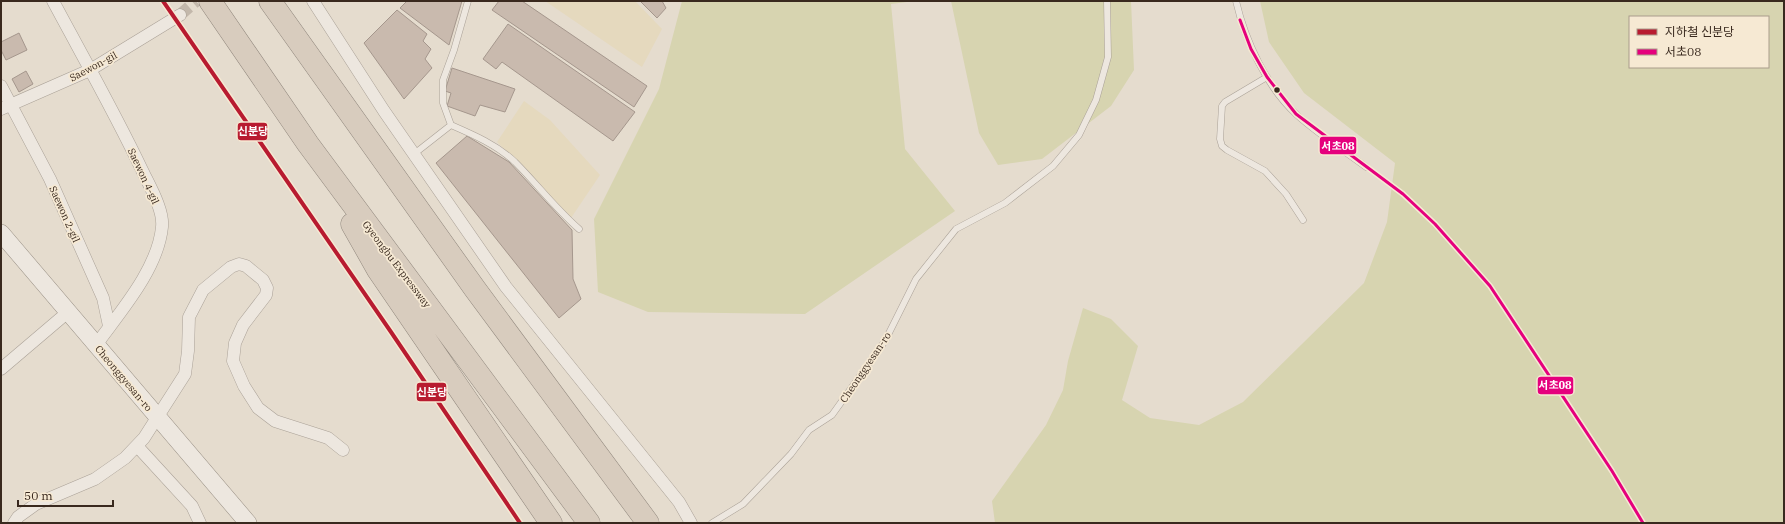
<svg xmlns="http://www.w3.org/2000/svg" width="1785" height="524" viewBox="0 0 1785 524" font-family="'IBM Plex Serif','Noto Sans KR',serif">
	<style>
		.farmland { fill: #e5d9be }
		.green { fill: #d7d4b0; fill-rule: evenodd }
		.building { fill: #c9baae; stroke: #a5978d }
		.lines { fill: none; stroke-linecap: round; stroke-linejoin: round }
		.minor-tunnel { stroke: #c3b8ab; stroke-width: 12; stroke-dasharray: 12 6; stroke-linecap: butt }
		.service-casing { stroke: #aaa197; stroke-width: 7 }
		.minor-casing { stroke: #aaa197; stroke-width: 13 }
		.secondary-casing { stroke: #9a9186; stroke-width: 18 }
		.motorway-casing { stroke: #90877d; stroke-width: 23 }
		.service { stroke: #ede7df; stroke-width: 6 }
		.minor { stroke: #ede7df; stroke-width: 12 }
		.secondary { stroke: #ede7df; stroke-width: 17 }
		.motorway { stroke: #d8ccbe; stroke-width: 22 }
		.bus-1-casing { stroke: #f6e9d3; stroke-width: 6 }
		.bus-1 { stroke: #e5007d; stroke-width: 3 }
		.metro-1-casing { stroke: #f6e9d3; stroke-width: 7 }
		.metro-1 { stroke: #b81b30; stroke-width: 4 }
		.bus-dot { fill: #39291e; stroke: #f6e9d3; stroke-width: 1.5 }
		.labels { text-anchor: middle; stroke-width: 3.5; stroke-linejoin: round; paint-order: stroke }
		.street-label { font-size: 10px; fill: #39291e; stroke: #f6e9d3 }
		.line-badge { stroke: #f6e9d3; stroke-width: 1.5 }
		.badge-label { font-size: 11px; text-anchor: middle; font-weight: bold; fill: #fff }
	</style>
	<rect width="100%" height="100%" fill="#e5dcce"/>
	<path class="farmland" d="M545,1h90l27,28 -20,38z
		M524,101l26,19 50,55 -29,43 -74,-76z"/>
	<path class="green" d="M682,1h233l-24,3 14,145 50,62 -150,103 -157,-2 -50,-20 -4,-73 65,-130z
		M951,1h180l3,69 -23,36 -69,53 -44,6 -19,-32z
		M1260,1h524v522h-789l-3,-22 54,-76 17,-35 5,-29 15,-53 28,11 27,27 -16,54 28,18 49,7 44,-23 121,-119 23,-61 8,-59 -91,-70 -35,-51zM1630,17h138v50h-138z"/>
	<path class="building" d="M407,1h55l-13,44 -49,-37z
		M499,1h23l125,85 -13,21 -142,-97z
		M640,1h22l4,7 -9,10z
		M397,10l30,24 -4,7 8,8 -6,10 7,9 -28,31 -40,-56z
		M508,24l127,88 -22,29 -111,-79 -6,7 -13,-10z
		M19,33l8,17 -21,10 -5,-10v-8z
		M452,68l63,21 -10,23 -25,-7 -5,11 -28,-10 4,-13 -6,-2z
		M26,71l7,13 -14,8 -7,-13z
		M467,136l42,26 63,68 1,49 8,20 -22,19 -123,-155z"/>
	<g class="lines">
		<path class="minor-tunnel" d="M180,15l16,-14"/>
		<defs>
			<path id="service" d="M1236,1c9,39 31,87 61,114 21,19 46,35 69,52
				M1267,77l-42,25 -3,4 -2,33 2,7 5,4 38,21 21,23 17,26
				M451,125c23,10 46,20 64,37 22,22 40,46 64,67
				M414,154l37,-29 -8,-22v-23l11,-30 14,-49
				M712,523l31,-19 48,-50 18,-24 23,-15 53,-74 31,-62 40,-50 49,-26 48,-37 26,-31 17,-35 12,-43 -1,-56"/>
			<path id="minor" d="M53,1c30,56 62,112 89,169 7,15 22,40 20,57 -4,42 -42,85 -66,118
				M313,1l71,110 122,176 173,215 12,21
				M1,86l49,93 53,119 6,28
				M1,109l89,-39 90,-55
				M1,369l67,-57
				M137,446l55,60 8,17
				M14,523l4,-6 18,-13 59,-25 30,-21 19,-20 41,-64 3,-23 1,-34 14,-27 28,-23 8,-3 7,2 17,14 4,8 -1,7 -23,30 -8,18 -2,18 11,25 14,22 17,13 53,17 15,12"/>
			<path id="secondary" d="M1,233l247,290"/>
			<path id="motorway" d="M210,1l98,143 281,379
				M270,1l205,288 173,234
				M352,224l26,46 173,253"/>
		</defs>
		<use href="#service" class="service-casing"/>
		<use href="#minor" class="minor-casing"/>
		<use href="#secondary" class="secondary-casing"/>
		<use href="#motorway" class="motorway-casing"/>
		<use href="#service" class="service"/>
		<use href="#minor" class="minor"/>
		<use href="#secondary" class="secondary"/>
		<use href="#motorway" class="motorway"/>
		<defs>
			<path id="bus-1" d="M1240,20l11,29 16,28 29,37 107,80 32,30 55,62 122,185 31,52"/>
		</defs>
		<use href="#bus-1" class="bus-1-casing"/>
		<use href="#bus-1" class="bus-1"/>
		<defs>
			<path id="metro-1" d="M163,1l228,331 129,191"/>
		</defs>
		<use href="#metro-1" class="metro-1-casing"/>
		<use href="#metro-1" class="metro-1"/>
	</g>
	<circle class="bus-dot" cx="1277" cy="90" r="3.5"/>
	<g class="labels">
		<g class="street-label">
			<text transform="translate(93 66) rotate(-28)" y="4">Saewon-gil</text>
			<text transform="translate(144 176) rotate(65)" y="4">Saewon 4-gil</text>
			<text transform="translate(65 214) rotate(66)" y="4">Saewon 2-gil</text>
			<text transform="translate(397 264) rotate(53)" y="4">Gyeongbu Expressway</text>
			<text transform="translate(865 367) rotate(-56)" y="4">Cheonggyesan-ro</text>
			<text transform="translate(124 378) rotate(50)" y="4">Cheonggyesan-ro</text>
		</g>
	</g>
	<g class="line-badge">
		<rect x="237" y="122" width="31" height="19" rx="4" fill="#b81b30"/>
		<rect x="1319" y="136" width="38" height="19" rx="4" fill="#e5007d"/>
		<rect x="1537" y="376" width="37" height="19" rx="4" fill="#e5007d"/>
		<rect x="416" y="382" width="31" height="20" rx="4" fill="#b81b30"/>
	</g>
	<g class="badge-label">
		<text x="253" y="135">신분당</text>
		<text x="1338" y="150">서초08</text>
		<text x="1555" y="389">서초08</text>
		<text x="432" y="396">신분당</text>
	</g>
	<rect width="1785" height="524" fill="none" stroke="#39291e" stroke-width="4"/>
	<rect x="1629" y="16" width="140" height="52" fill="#f6e9d3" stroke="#aa9c8b"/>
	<rect x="1637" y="29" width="20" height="6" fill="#b81b30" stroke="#aa9c8b"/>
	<text x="1665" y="36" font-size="12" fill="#39291e">지하철 신분당</text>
	<rect x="1637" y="49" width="20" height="6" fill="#e5007d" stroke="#aa9c8b"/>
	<text x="1665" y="56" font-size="12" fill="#39291e">서초08</text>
	<path d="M18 500v6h95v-6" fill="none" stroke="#39291e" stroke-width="2"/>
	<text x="24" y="500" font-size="12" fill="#39291e" stroke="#f6e9d3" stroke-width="3" paint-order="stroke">50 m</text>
</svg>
